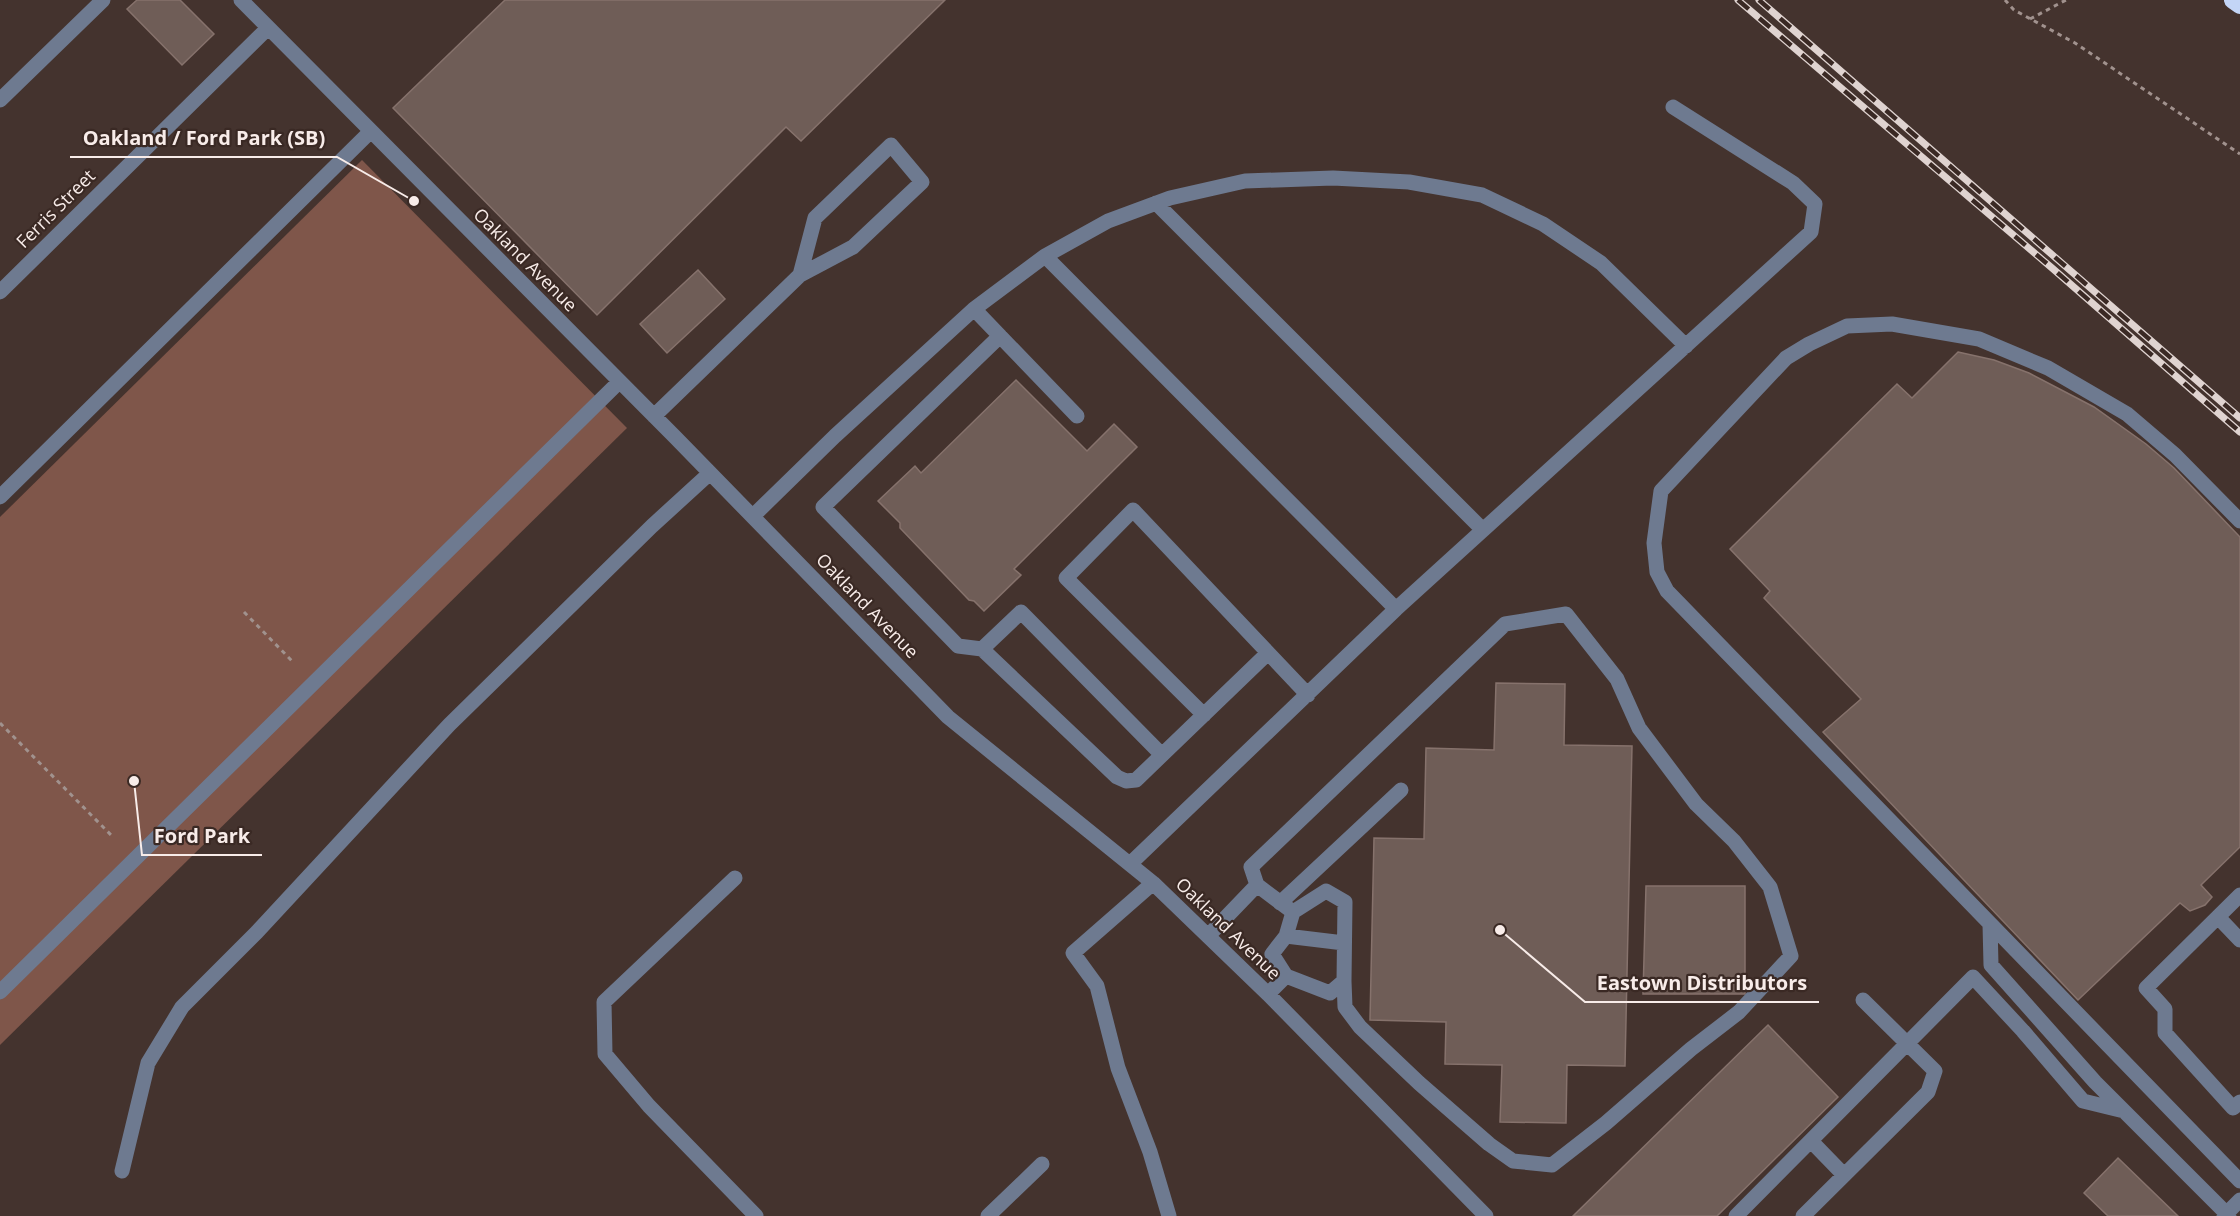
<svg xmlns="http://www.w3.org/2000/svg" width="2240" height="1216" viewBox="0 0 2240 1216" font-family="'Open Sans',sans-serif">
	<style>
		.green { fill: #7f564a }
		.building { fill: #6f5d57; stroke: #86726c; stroke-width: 1.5 }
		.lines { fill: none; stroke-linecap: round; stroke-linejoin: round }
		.path { stroke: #a1928e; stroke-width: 3; stroke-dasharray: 4.5 4.5; stroke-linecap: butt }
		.minor { stroke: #6e7a90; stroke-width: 15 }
		.highway { stroke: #c3d5f6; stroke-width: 18 }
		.rail-casing { stroke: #dfd3d0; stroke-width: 7 }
		.rail { stroke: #3a2924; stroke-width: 4.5; stroke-dasharray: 14; stroke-linecap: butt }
		.labels { text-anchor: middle; stroke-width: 4.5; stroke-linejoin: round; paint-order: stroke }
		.street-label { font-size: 18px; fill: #f8ece9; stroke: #3a2924 }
		.leader { fill: none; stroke: #f8ece9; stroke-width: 2 }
		.callout-dot { fill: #f8ece9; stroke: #3a2924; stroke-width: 2 }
		.callout-label { font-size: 20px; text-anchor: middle; font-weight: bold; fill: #f8ece9; stroke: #3a2924; stroke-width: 4.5; stroke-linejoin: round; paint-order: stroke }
	</style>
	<rect width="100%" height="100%" fill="#44332e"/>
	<path class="green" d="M362,160l265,268 -627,617v-528z"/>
	<path class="building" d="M137,0h43l34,34 -32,31 -55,-56z
		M505,0h440l-144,141 -15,-14 -189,188 -204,-207z
		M698,270l27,29 -58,54 -27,-29z
		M1958,352l36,8 35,13 65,34 52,37 28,24 66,69v310l-39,38 11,12 -7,8 -15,6 -10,-8 -102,97 -255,-268 38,-33 -97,-101 6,-7 -40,-42 167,-165 15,14z
		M1016,380l71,71 27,-27 23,23 -123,122 7,6 -37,36 -10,-10 -5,-1 -69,-72v-5l-22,-22 37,-35 6,7z
		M1496,683l69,1 -1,61 68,1 -7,320 -58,-1 -1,58 -66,-1 2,-57 -57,-1 1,-42 -76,-2 4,-182 50,1 2,-91 68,2z
		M1646,886h99v108h-102z
		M1768,1025l70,72 -121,119h-144z
		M2118,1158l60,58h-70l-24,-23z"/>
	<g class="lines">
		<path class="path" d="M2005,0l9,10 61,33 165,111
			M2030,19l36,-19
			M244,612l49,50
			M0,723l113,114"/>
		<path class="minor" d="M241,0l434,437 273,280 205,166 115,111 218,222
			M0,100l103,-100
			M1156,203l327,327
			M1045,256l63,-35 62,-23 75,-17 88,-3 76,4 73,13 61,29 58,39 85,83
			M0,292l268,-264
			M974,309l103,107
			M1000,336l-177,171 135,139 24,3 135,128 9,4 10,-1 132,-127
			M654,416l146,-141 15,-57 76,-73 31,37 -69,65 -53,28
			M0,497l370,-365
			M753,516l82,-80 139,-127 71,-53 351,353 -265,254
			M2240,521l-65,-66 -48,-41 -79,-46 -69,-29 -87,-15 -45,2 -38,18 -23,14 -125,133 -7,52 3,29 10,19 573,590
			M1396,609l415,-377 4,-28 -22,-21 -120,-76
			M982,649l39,-37 141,143
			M1204,715l-138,-137 67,-68 175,185
			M735,878l-131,124 1,52 44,52 107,110
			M1153,883l-80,70 24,33 21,82 32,84 19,64
			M1257,885l36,27 33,-21 19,11 -1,79 -14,12 -44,-17 -18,18
			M2240,895l-94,93 19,21v24l68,75 7,-6
			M1280,903l121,-113
			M2218,917l22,23
			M1990,924l1,41 104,117 134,134
			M1208,936l49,-51 -6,-18 254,-243 61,-10 51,65 22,49 57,76 38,37 36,46 21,69 -52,56 -48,37 -85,74 -54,42 -39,-4 -24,-17 -70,-61 -59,-56 -15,-20 -1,-26
			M1286,936l58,7
			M1286,976l-14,-22 14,-18 7,-24
			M0,992l619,-610
			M1811,1141l33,34
			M122,1171l26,-108 34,-56 75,-75 192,-207 203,-199 58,-53
			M988,1216l54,-52
			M1736,1216l237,-239 50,54 60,70 41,10
			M1803,1216l125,-124 7,-21 -72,-71
			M2224,1216l16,-16"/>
		<path class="highway" d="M2233,0l7,5"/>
		<defs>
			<path id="rail" d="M1738,0l314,268 188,164
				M1759,0l481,418"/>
		</defs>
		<use href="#rail" class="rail-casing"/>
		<use href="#rail" class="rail"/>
	</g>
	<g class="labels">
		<g class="street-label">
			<text transform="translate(56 209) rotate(-45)" y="6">Ferris Street</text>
			<text transform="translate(525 260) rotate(45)" y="6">Oakland Avenue</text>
			<text transform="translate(867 606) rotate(46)" y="6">Oakland Avenue</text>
			<text transform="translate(1228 929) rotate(44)" y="6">Oakland Avenue</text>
		</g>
	</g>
	<path class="leader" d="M414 201L337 157H70M134 781L142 855H262M1500 930L1585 1002H1819"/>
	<g class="callout-dot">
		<circle cx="414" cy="201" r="6"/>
		<circle cx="134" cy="781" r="6"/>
		<circle cx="1500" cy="930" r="6"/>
	</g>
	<g class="callout-label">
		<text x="204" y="145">Oakland / Ford Park (SB)</text>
		<text x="202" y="843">Ford Park</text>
		<text x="1702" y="990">Eastown Distributors</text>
	</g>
</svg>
